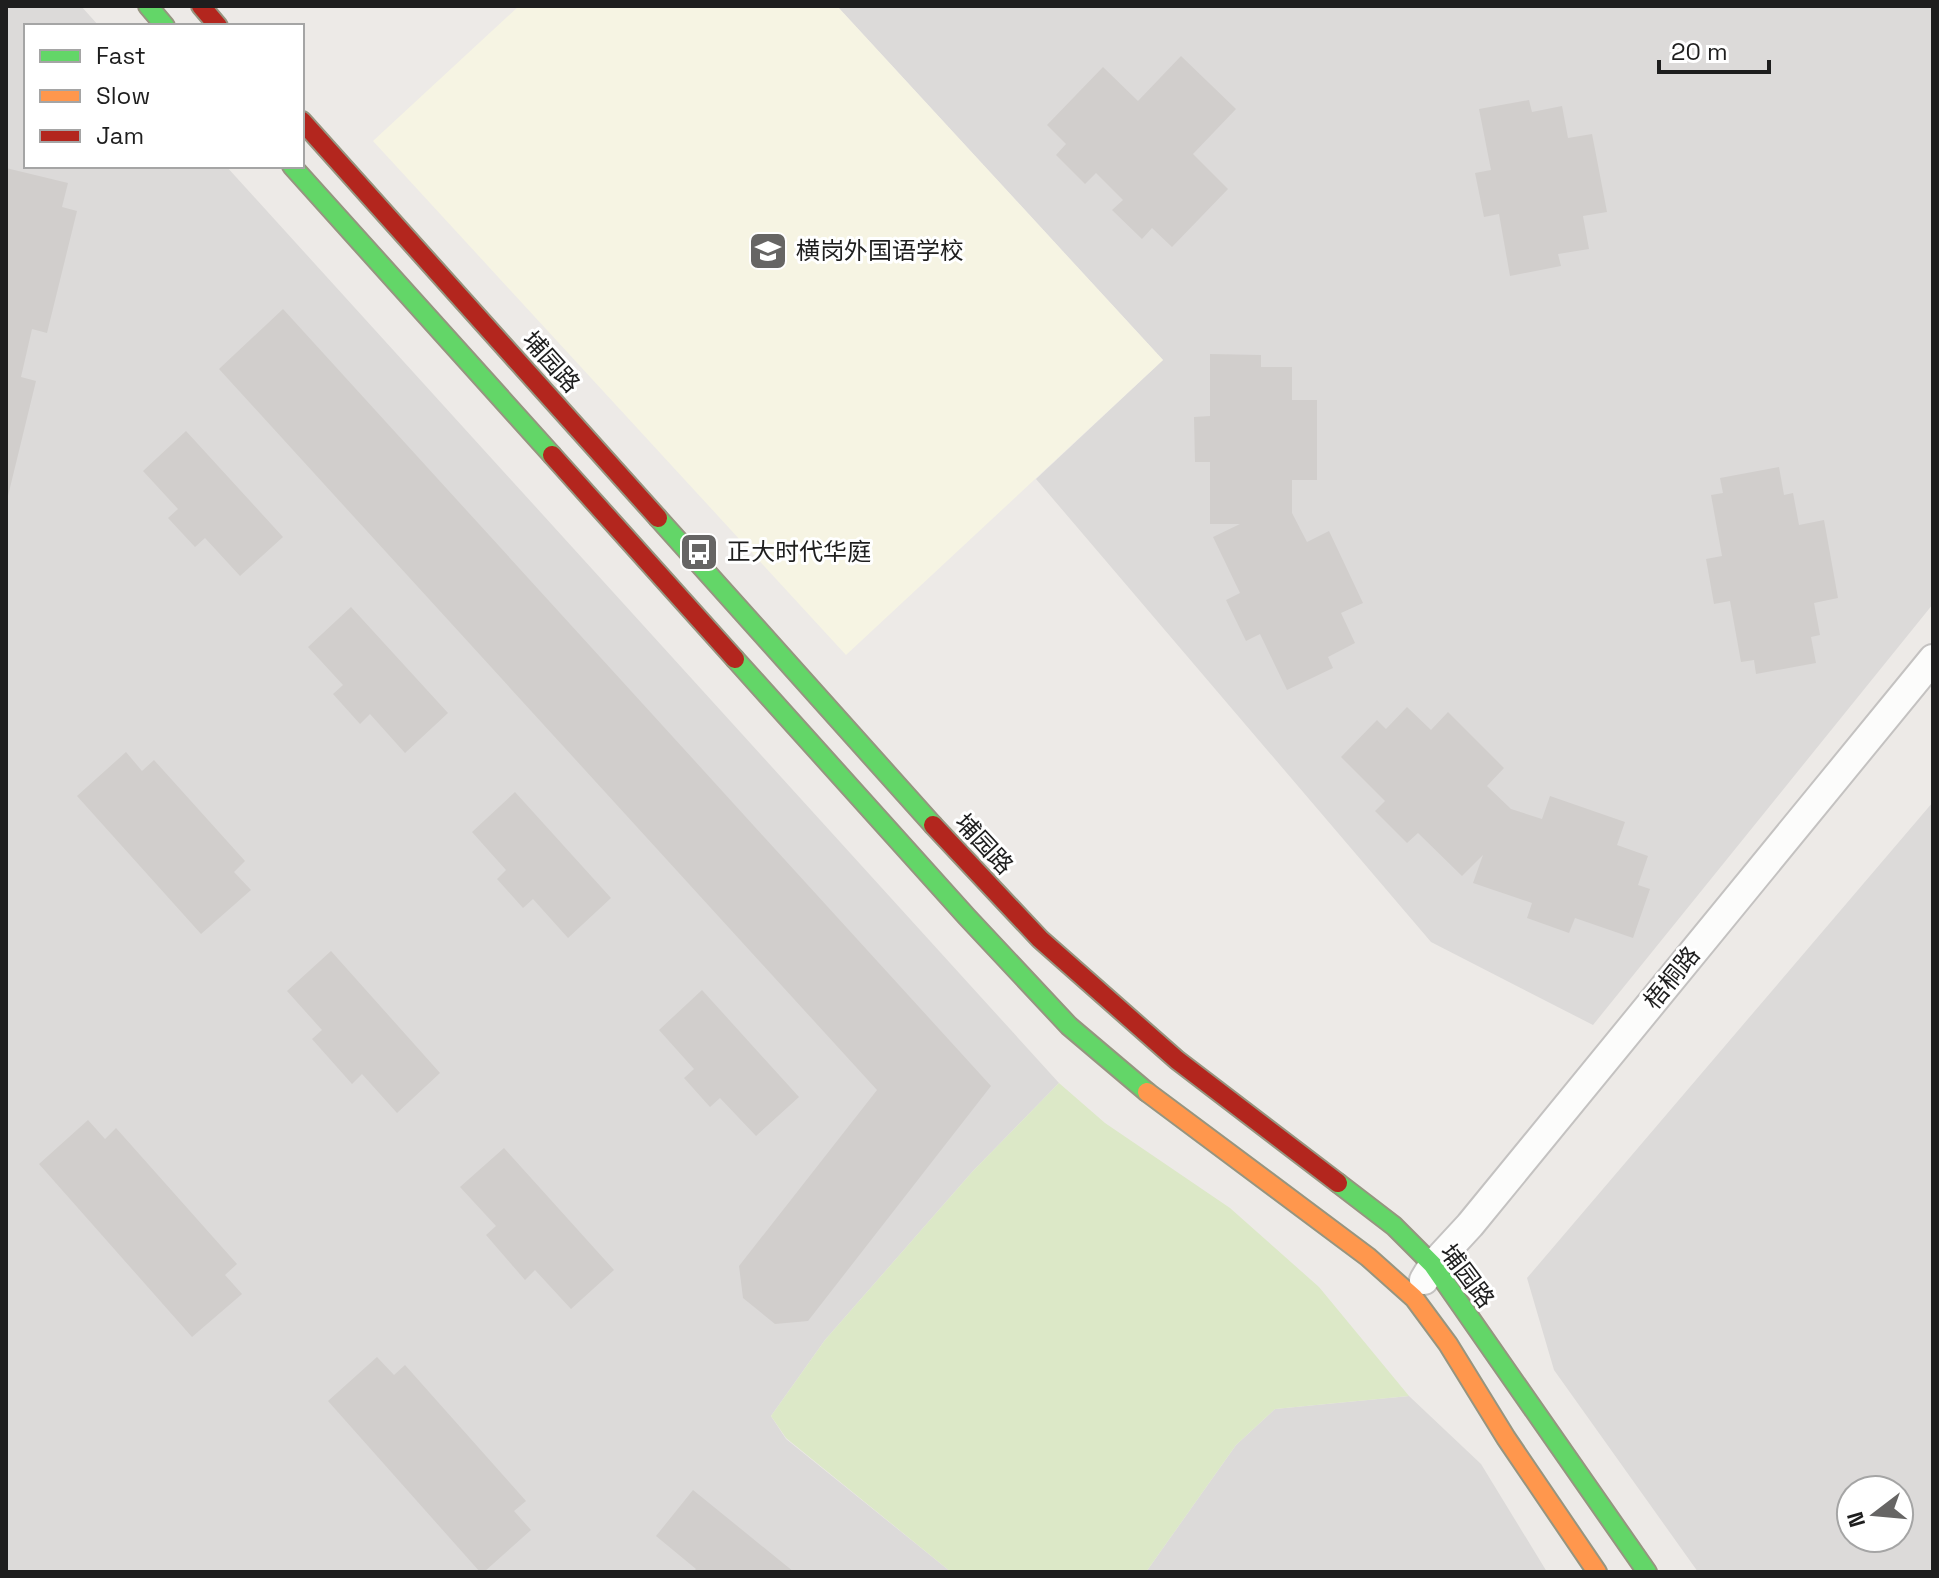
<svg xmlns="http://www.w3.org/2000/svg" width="1939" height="1578" viewBox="0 0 1939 1578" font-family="'Space Grotesk','Noto Sans SC',sans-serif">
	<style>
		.residential { fill: #dcdad9; fill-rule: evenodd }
		.education { fill: #f6f4e3 }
		.grass { fill: #dce8c7 }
		.building { fill: #d1cecc }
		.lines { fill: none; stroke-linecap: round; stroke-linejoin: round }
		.street-casing { stroke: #c4c2c1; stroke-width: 32 }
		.fast-casing { stroke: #969580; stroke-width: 22 }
		.slow-casing { stroke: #969580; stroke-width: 22 }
		.jam-casing { stroke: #969580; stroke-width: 22 }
		.street { stroke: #fcfcfb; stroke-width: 28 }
		.fast { stroke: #63d668; stroke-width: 18 }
		.slow { stroke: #ff974d; stroke-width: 18 }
		.jam { stroke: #b3261e; stroke-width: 18 }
		.labels { text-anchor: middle; stroke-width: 6; stroke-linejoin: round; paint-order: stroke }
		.poi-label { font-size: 24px; fill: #1e1e1e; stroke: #fff; text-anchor: start }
		.street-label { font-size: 24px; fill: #1e1e1e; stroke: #fff }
	</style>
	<rect width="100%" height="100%" fill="#edeae7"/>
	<path class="residential" d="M6,6h75l18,20h-73v140h200l833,917 -86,88 -148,169 -54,76 15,23 165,133h-945z
		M837,6h1096v598l-340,421 -162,-83 -395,-463 127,-119z
		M1933,802v770h-235l-144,-202 -27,-92zM1899,1490v48h-48v-48z
		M1409,1396l72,68 66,108h-401l90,-127 39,-36z"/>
	<path class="education" d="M519,6h318l326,354 -317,295 -473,-514z"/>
	<path class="grass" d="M1059,1083l46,40 125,85 89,79 90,109 -134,13 -39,36 -90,127h-195l-165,-134 -15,-22 54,-76 148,-169z"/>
	<path class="building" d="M1181,56l55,53 -43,45 35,35 -56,58 -20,-19 -10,11 -30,-29 11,-10 -27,-27 -11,11 -29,-29 10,-11 -19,-19 56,-58 35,34z
		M1529,100l3,12 30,-6 6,32 24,-4 15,78 -24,4 6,33 -31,5 3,12 -51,10 -11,-62 -15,3 -9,-44 16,-3 -12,-61z
		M6,168l62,15 -6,24 15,4 -30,122 -15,-4 -11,48 15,4 -29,119z
		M283,309l708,777 -183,235 -33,3 -32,-26 -4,-32 138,-176 -658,-721z
		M1210,354l51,1v12h31v33h25v80h-25v33l15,29 22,-11 34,72 -22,10 14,30 -27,14 5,11 -46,22 -27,-56 -14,7 -20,-41 14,-7 -27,-56 27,-13h-30v-62h-15l-1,-45 16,-1z
		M186,431l97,106 -43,39 -35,-38 -10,9 -27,-29 10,-9 -35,-38z
		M1779,467l5,28 9,-2 6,32 25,-5 14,78 -24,5 6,32 -9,2 5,26 -60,11 -2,-14 -13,2 -11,-61 -16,3 -8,-45 16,-3 -11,-61 12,-2 -3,-15z
		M351,607l97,106 -43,40 -35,-39 -10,10 -27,-30 10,-9 -35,-38z
		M1407,707l24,23 17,-18 56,56 -17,18 24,23 31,10 8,-23 75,26 -8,23 31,11 -10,29 12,4 -17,49 -58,-20 -6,15 -42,-15 5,-15 -59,-20 10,-28 -21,21 -44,-43 -11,10 -32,-32 10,-10 -44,-44 36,-37 9,9z
		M126,752l16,19 12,-11 91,101 -11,11 17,18 -50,44 -124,-138z
		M515,792l96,106 -43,40 -35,-39 -10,9 -26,-29 9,-9 -34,-38z
		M331,951l109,122 -43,40 -35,-39 -10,10 -40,-45 10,-9 -35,-39z
		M702,990l97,107 -43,39 -36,-38 -10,9 -26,-29 10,-9 -35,-39z
		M88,1120l17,19 11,-11 121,136 -12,11 17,19 -50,43 -153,-173z
		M504,1148l110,122 -43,39 -36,-39 -10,10 -39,-45 10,-9 -36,-39z
		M377,1357l17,18 11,-10 121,136 -12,10 17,19 -47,42h-4l-152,-171z
		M693,1490l101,82h-101l3,-3 -40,-33z"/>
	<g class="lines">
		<defs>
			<path id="street" d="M1424,1280l9,-15 37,-40 463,-566"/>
			<path id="fast" d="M148,6l17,20
				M292,166l260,289
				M658,518l275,307
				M735,659l232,258 102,109 78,66
				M1338,1183l56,43 39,39 214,307"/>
			<path id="slow" d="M1147,1092l221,165 46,41 34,46 58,94 91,134"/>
			<path id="jam" d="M201,6l17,20
				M302,121l356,397
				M552,455l183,204
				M933,825l107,114 137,121 161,123"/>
		</defs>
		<use href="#street" class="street-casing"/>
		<use href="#fast" class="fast-casing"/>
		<use href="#slow" class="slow-casing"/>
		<use href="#jam" class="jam-casing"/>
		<use href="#street" class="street"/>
		<use href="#fast" class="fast"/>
		<use href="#slow" class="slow"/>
		<use href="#jam" class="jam"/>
	</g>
	<defs>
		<symbol id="school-square" viewBox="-11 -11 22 22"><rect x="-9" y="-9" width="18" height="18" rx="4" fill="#666564" stroke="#fff"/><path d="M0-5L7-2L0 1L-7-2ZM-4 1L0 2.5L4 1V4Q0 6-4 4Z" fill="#fff"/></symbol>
		<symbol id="bus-square" viewBox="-11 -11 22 22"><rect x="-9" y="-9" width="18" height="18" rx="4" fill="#666564" stroke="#fff"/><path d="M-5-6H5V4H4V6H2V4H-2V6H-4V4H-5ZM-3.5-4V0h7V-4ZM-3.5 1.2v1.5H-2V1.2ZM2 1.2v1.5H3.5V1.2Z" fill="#fff"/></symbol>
	</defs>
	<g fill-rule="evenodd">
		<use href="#school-square" x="746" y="229" width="44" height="44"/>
		<use href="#bus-square" x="677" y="530" width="44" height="44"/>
	</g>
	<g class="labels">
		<g class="poi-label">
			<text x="796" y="259">横岗外国语学校</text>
			<text x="727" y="560">正大时代华庭</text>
		</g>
		<g class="street-label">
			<text transform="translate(551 362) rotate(48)" y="8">埔园路</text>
			<text transform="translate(984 844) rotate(47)" y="8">埔园路</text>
			<text transform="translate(1672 978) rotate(-51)" y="8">梧桐路</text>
			<text transform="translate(1467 1276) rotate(53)" y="8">埔园路</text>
		</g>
	</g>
	<rect width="1939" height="1578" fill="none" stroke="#1e1e1e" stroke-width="16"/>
	<rect x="24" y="24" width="280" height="144" fill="#ffffff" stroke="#a5a5a5" stroke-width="2"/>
	<rect x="40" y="50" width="40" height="12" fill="#63d668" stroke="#a5a5a5" stroke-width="2"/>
	<text x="96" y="64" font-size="24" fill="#1e1e1e">Fast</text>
	<rect x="40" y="90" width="40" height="12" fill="#ff974d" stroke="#a5a5a5" stroke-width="2"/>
	<text x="96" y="104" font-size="24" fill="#1e1e1e">Slow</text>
	<rect x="40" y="130" width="40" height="12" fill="#b3261e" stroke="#a5a5a5" stroke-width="2"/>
	<text x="96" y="144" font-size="24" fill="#1e1e1e">Jam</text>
	<g transform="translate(1875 1514) rotate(254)"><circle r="38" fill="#ffffff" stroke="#a5a5a5" stroke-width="2"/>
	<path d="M0-6L14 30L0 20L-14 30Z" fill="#666564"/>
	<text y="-12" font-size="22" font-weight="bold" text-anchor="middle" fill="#1e1e1e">N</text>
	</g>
	<path d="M1659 60v12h110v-12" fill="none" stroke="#1e1e1e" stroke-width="4"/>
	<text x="1671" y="60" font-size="24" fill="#1e1e1e" stroke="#ffffff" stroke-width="6" paint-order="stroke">20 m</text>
</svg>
